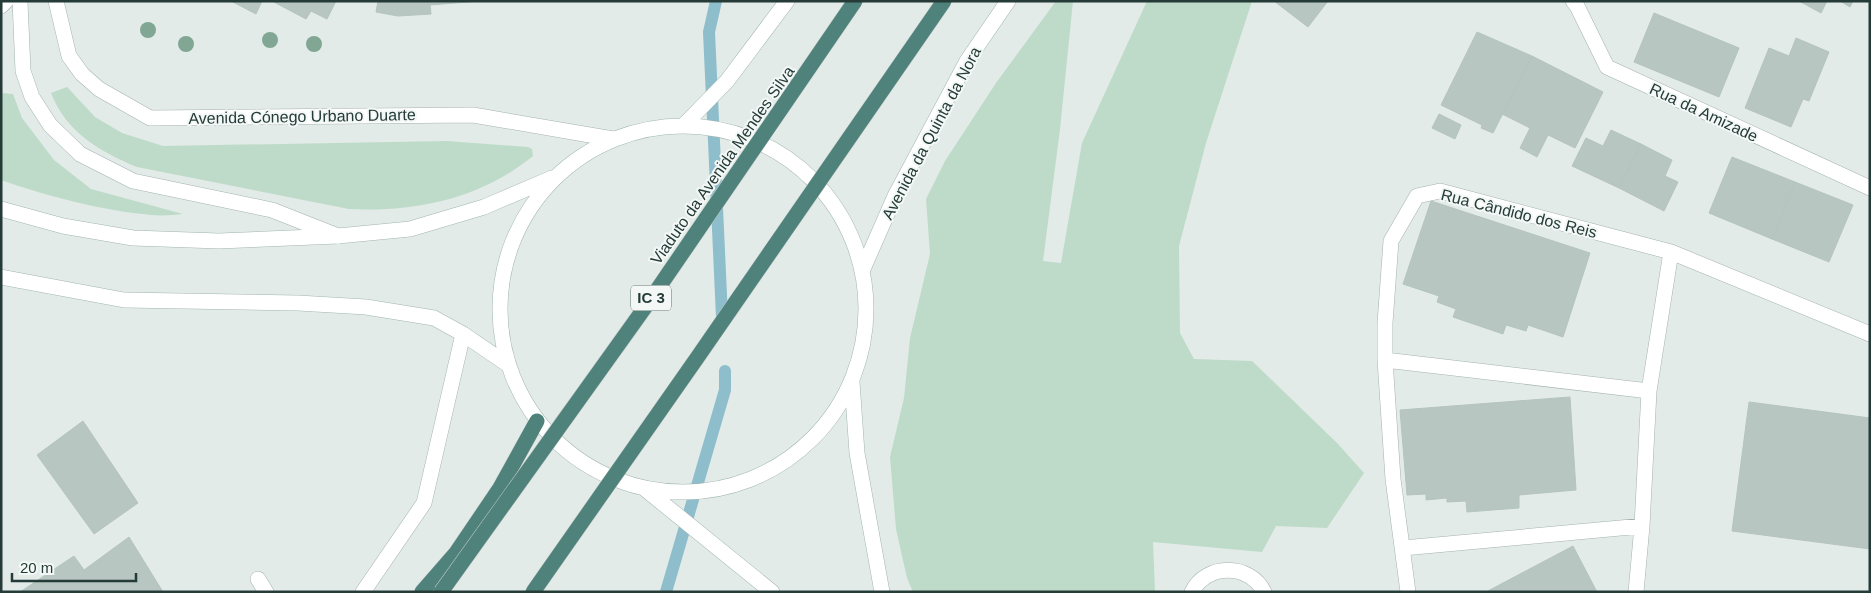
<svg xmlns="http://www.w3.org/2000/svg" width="1871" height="593" viewBox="0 0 1871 593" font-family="Helvetica,sans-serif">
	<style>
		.green { fill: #bddbc8 }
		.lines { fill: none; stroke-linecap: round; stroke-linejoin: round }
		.stream { stroke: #8ebdcc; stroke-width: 12 }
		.building { fill: #b8c6c1; stroke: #b5c4c0 }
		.service-casing { stroke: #a5b3af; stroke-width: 16 }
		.minor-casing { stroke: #a5b3af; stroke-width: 16 }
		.tertiary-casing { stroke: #a5b3af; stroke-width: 16 }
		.secondary-casing { stroke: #a2b6b1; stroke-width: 16 }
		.trunk-casing { stroke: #c2c8c7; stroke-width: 16 }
		.service { stroke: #fff; stroke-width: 15 }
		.minor { stroke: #fff; stroke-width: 15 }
		.tertiary { stroke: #fff; stroke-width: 15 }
		.secondary { stroke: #fff; stroke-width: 15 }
		.trunk { stroke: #4e827a; stroke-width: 15 }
		.trunk-bridge-casing { stroke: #c2c8c7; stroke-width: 16; stroke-linecap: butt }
		.trunk-bridge { stroke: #4e827a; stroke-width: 15 }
		.tree { fill: #81a794 }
		.labels { text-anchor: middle; stroke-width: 4; stroke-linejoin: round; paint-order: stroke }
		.shield { fill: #f3f8f6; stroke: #627470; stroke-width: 1 }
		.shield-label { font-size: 15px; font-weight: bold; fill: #243b37 }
		.street-label { font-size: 16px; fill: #243b37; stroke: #f3f8f6 }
	</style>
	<rect width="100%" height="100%" fill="#e2ebe8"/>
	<path class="green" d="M1056,1h17l-13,128 -17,132 18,2 21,-120 65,-142h105l-46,142 -27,103 1,87 14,26 58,2 85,82 27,30 -37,55 -51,-2 -14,26 -109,-10 2,50h-242l-6,-14 -11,-49 -6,-72 14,-59 6,-60 20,-84 -4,-55 19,-38 51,-78z
		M67,87l28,30 27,16 41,13 284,-5 81,6 4,2 1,7c-53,43 -117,56 -184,53l-212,-42c-37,-15 -71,-35 -86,-74z
		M1,93l12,1 9,24 32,42 37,29 92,25c-10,1 -21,2 -31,1 -49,-4 -105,-19 -151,-35z"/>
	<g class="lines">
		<path class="stream" d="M716,1l-7,31 13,285
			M666,592l59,-202v-19"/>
	</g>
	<path class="building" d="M231,1h31l-6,13z
		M272,1h64l-9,18 -16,-8 -5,8z
		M378,1h102l-50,4 1,9 -33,2 -22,-4z
		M1274,1h54l-20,26z
		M1799,1h28l-6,12z
		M1840,1h13l-3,6z
		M1654,13l85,35 -20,49 -85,-35z
		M1477,32l55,24 -39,77 -12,-5 1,-3 -41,-20z
		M1796,38l33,14 -20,49 -6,-2 -12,28 -46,-19 24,-60 20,8z
		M1532,56l71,36 -28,56 -27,-13 -11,22 -17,-9 10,-20 -28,-14z
		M1439,114l22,11 -6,14 -23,-11z
		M1611,130l30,14 -22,44 -47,-22 14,-28 17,8z
		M1641,144l31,16 -7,16 13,6 -14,29 -45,-23z
		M1732,157l63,25 -23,57 -63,-26z
		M1795,182l58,23 -24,57 -57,-23z
		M1431,201l159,52 -27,84 -35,-12 -2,6 -20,-6 -3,9 -50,-17 3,-8 -19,-7 2,-6 -36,-12z
		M1570,397l6,93 -57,5v13l-52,4 -1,-11 -19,1v-4l-21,2v-6l-19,1 -7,-85z
		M1749,402l121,16v131l-138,-18z
		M83,421l55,82 -44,31 -57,-79z
		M129,537l34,55h-143l54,-36 10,14z
		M1573,546l24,46h-111z"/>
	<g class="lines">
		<defs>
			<path id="service" d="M258,579l8,13
				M363,592l61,-89 39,-169"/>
			<path id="minor" d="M56,1l13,55 13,18 17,15 51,29 323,-3 140,24
				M1573,1l4,5 30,61 263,121
				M1385,360l264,31
				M1403,548l239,-22
				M1192,592c14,-29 58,-29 72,0
				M1408,592l-15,-113 -8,-119v-37l6,-82 26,-45 23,-5 231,61 199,82
				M1636,592l6,-66 7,-135 22,-139"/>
			<path id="tertiary" d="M20,1l3,70 9,26 18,28 30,29 53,27 139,29 66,26
				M1,6l5,-5"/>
			<path id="secondary" d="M684,125l43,-44 60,-80
				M500 309a183 183 0 1 1 366 0a183 183 0 1 1-366 0Z
				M1,209l62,17 70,12 86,3 119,-5 72,-7 74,-22 68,-29
				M863,269l32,-73 72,-135 41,-60
				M1,277l123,23 174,3 68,4 68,11 29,16 44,30
				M852,382l5,71 25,139
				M645,489l127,103"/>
			<path id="trunk" d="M422,592l34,-39 44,-65 37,-67"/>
		</defs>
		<use href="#service" class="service-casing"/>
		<use href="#minor" class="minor-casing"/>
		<use href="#tertiary" class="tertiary-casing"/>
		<use href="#secondary" class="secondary-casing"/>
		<use href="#trunk" class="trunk-casing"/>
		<use href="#service" class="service"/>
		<use href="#minor" class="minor"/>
		<use href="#tertiary" class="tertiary"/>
		<use href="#secondary" class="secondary"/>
		<use href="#trunk" class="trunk"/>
		<defs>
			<path id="trunk-bridge" d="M441,592l205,-286 209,-305
				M533,592l164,-234 247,-357"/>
		</defs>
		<use href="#trunk-bridge" class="trunk-bridge-casing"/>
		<use href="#trunk-bridge" class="trunk-bridge"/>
	</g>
	<g class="tree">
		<circle cx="148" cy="30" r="8"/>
		<circle cx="270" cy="40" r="8"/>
		<circle cx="186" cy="44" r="8"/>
		<circle cx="314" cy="44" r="8"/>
	</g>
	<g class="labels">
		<rect class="shield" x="631" y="285.5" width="40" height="25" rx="4"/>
		<g class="shield-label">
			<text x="651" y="303">IC 3</text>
		</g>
		<g class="street-label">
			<text transform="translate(1704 112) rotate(25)" y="6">Rua da Amizade</text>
			<text transform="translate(302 116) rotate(-1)" y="6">Avenida Cónego Urbano Duarte</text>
			<text transform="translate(931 133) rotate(-62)" y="6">Avenida da Quinta da Nora</text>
			<text transform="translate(722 165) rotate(-55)" y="6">Viaduto da Avenida Mendes Silva</text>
			<text transform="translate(1519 213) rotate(14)" y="6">Rua Cândido dos Reis</text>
		</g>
	</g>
	<rect width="1871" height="593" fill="none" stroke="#243b37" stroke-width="5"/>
	<path d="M12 573v8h124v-8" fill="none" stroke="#243b37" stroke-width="2.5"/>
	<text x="20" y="573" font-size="15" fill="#243b37" stroke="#f3f8f6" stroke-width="4" paint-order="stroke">20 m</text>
</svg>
